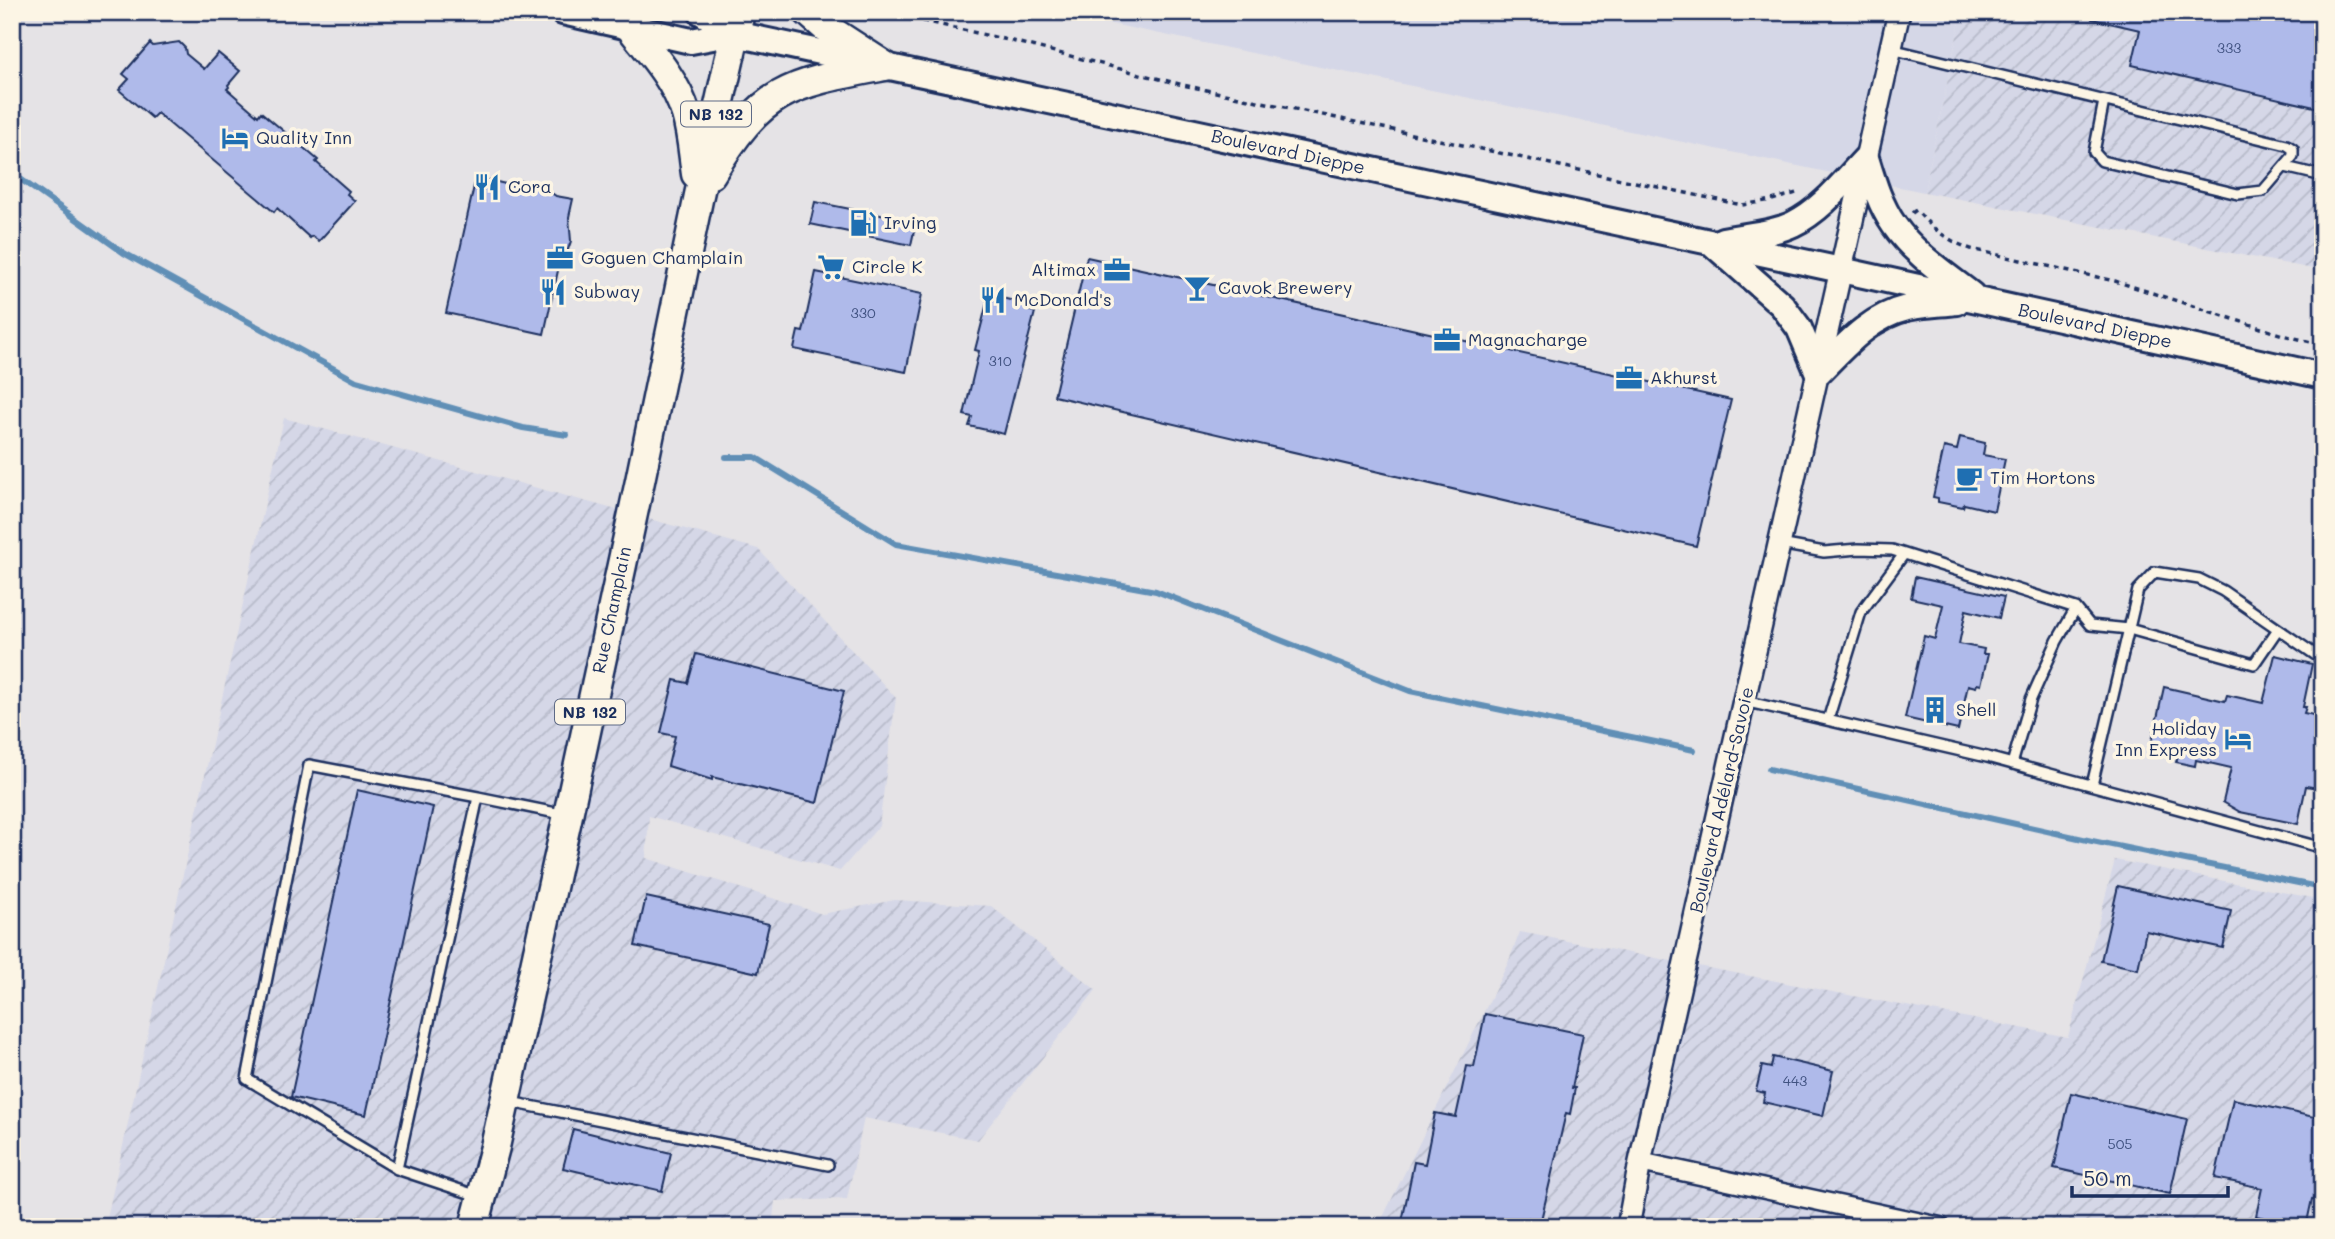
<svg xmlns="http://www.w3.org/2000/svg" width="2335" height="1239" viewBox="0 0 2335 1239" font-family="Mali,sans-serif">
	<style>
		.built { fill: #d5d7e7 }
		.industrial { fill: url(#industrial-furrows) }
		.lines { fill: none; stroke-linecap: round; stroke-linejoin: round }
		.stream { stroke: #618fb6; stroke-width: 6 }
		.building { fill: #afbaea; stroke: #1b2f5e; stroke-width: 2 }
		.service-casing { stroke: #1b2f5e; stroke-width: 14 }
		.minor-casing { stroke: #1b2f5e; stroke-width: 23 }
		.tertiary-casing { stroke: #1b2f5e; stroke-width: 26 }
		.secondary-casing { stroke: #1b2f5e; stroke-width: 30 }
		.primary-casing { stroke: #1b2f5e; stroke-width: 33 }
		.path { stroke: #1b2f5e; stroke-width: 3.5; stroke-dasharray: 5 5; stroke-linecap: butt }
		.service { stroke: #fcf5e5; stroke-width: 9 }
		.minor { stroke: #fcf5e5; stroke-width: 18 }
		.tertiary { stroke: #fcf5e5; stroke-width: 21 }
		.secondary { stroke: #fcf5e5; stroke-width: 24 }
		.primary { stroke: #fcf5e5; stroke-width: 28 }
		.labels { text-anchor: middle; stroke-width: 7; stroke-linejoin: round; paint-order: stroke }
		.number-label { font-size: 14px; fill: #405281 }
		.shield { fill: #fcf5e5; stroke: #5e6a86; stroke-width: 2 }
		.shield-label { font-size: 16px; font-weight: bold; fill: #1b2f5e }
		.poi-label { font-size: 18px; fill: #1b2f5e; stroke: #fcf5e5; text-anchor: start }
		.street-label { font-size: 18px; fill: #1b2f5e; stroke: #fcf5e5 }
	</style>
	<defs>
		<pattern id="industrial-furrows" width="10" height="10" patternUnits="userSpaceOnUse" patternTransform="scale(1.75)"><rect width="10" height="10" fill="#d5d7e7"/><path d="M-1 1l2-2M0 10L10 0M9 11l2-2" fill="none" stroke="#b6b9c9"/></pattern>
	</defs>
	<rect width="100%" height="100%" fill="#e5e3e6"/>
	<filter id="ink" filterUnits="userSpaceOnUse"><feTurbulence type="fractalNoise" baseFrequency=".0143" numOctaves="2"/><feDisplacementMap in="SourceGraphic" scale="14" xChannelSelector="R" yChannelSelector="G"/><feConvolveMatrix kernelMatrix="1 2 1 2 8 2 1 2 1" color-interpolation-filters="sRGB"/></filter>
	<g filter="url(#ink)">
		<path class="built" d="M1054,12h908l-38,180z"/>
		<path class="industrial" d="M1962,12h361v259l-399,-79z
			M284,418l474,131 138,149 -17,128 -39,45 -191,-55 -3,42 176,56 73,-14 96,6 105,84 -118,150 -114,-22 -17,81 -72,2 -3,26h-667z
			M2115,860l208,40v327h-945l130,-264 12,-31 548,105z"/>
		<g class="lines">
			<path class="stream" d="M12,173l112,80 232,128 167,47 44,7
				M726,457h29l141,87 260,47 254,100 284,59
				M1769,769l323,72 231,47"/>
		</g>
		<path class="building" d="M2093,12h230v97l-191,-44 8,-35 -48,-11z
			M179,42l6,6 1,6 18,15 14,-16 22,18 -12,14 1,2 -2,2 31,27 3,-4 57,48 -2,2 33,29 -2,3 8,7 -36,40 -7,-5 -2,2 -33,-30 -3,4 -117,-99 -5,5 -33,-28 10,-11 -6,-5 27,-31 3,3z
			M476,177l38,9 1,-6 23,4 18,12 17,3 -4,18 2,24 -6,17 -4,-1 -17,77 -98,-21z
			M815,202l101,20 -5,23 -101,-21z
			M1087,257l644,143 -35,146 -642,-150z
			M816,272l106,22 -16,78 -112,-23 4,-18 5,1z
			M989,295l38,9v6l8,2 -31,122 -35,-8 3,-9 -8,-2 15,-64 -4,-1z
			M1960,437l25,6 -2,12 22,4 -11,52 -30,-7 -1,3 -25,-5v-4l-5,-1 11,-50 13,3z
			M1915,577l89,20 -5,21 -33,-8 -7,34 25,5 -1,5h5l-7,31 -4,-1 -1,3 -8,-2 -10,45 -53,-12 19,-82 11,3 8,-34 -32,-7z
			M696,654l148,37 -27,112 -105,-26v3l-44,-14 7,-30 -14,-3 13,-53 14,3z
			M2275,655l37,9 -9,43h3l-2,6 19,4v72l-17,-3 -8,38 -58,-12 -17,-10 8,-34 -35,-8 -1,6 -19,-4 2,-6 -28,-6 14,-63 61,14 2,-6 36,8z
			M357,790l76,17 -67,308 -75,-18z
			M2118,886l113,25 -8,37 -77,-17 -8,38 -37,-8z
			M646,897l123,27 -11,49 -123,-27z
			M1485,1014l98,20 -11,54h3l-5,26 -4,-1 -25,107 -12,-2 -1,9h-127l13,-65 11,2 10,-51 21,4 11,-51 7,1z
			M1773,1057l60,14 -10,45 -60,-14 2,-9 -9,-2 6,-25 9,2z
			M2071,1093l116,26 -17,75 -116,-26z
			M2233,1099l90,20v83l-11,-3 -6,28 -50,-11 6,-28 -47,-10z
			M573,1129l98,24 -9,38 -99,-23z"/>
		<g class="lines">
			<defs>
				<path id="service" d="M1891,49l396,96 6,4v7l-30,35 -25,3 -136,-33 -8,-9 10,-51
					M2285,167l38,9
					M1780,544l44,8 34,-3 34,1 184,58 14,17 39,4 125,35 24,-35
					M1744,701l243,56 336,91
					M1828,720l33,-108 43,-58
					M2012,764l19,-65 26,-58 19,-33
					M2092,785l46,-195 17,-18 44,7 24,12 100,69
					M510,1102l318,63
					M397,1169l-150,-90 62,-314 169,32
					M478,1196l-81,-27 81,-372 88,18"/>
				<path id="minor" d="M1640,1162l300,65"/>
				<path id="tertiary" d="M1628,1227l12,-65 259,-1150"/>
				<path id="secondary" d="M563,12l128,29 43,-8
					M701,12l34,22 1106,236 482,106
					M1723,240c23,-5 49,-6 70,-16 29,-14 51,-43 73,-66 7,23 14,47 28,67 20,29 51,49 78,70
					M1714,245l68,60 17,23 19,45c26,-26 51,-56 89,-65 16,-4 33,-4 50,-6"/>
				<path id="primary" d="M808,12l17,15 60,39
					M630,27c22,27 46,54 56,87 6,20 7,40 10,60
					M711,174c52,-87 79,-90 174,-108
					M474,1227l21,-80 73,-332 72,-334 59,-286 41,-183"/>
			</defs>
			<use href="#service" class="service-casing"/>
			<use href="#minor" class="minor-casing"/>
			<use href="#tertiary" class="tertiary-casing"/>
			<use href="#secondary" class="secondary-casing"/>
			<use href="#primary" class="primary-casing"/>
			<path class="path" d="M884,12l128,29 171,44 559,120 30,-5 28,-8
				M777,14v-2
				M1912,213l4,-3c17,19 32,31 55,39l144,32 168,54 40,10"/>
			<use href="#service" class="service"/>
			<use href="#minor" class="minor"/>
			<use href="#tertiary" class="tertiary"/>
			<use href="#secondary" class="secondary"/>
			<use href="#primary" class="primary"/>
		</g>
	</g>
	<defs>
		<symbol id="hotel-bare" viewBox="-9 -9 18 18"><path d="M-6-4.5h1.5V1H6V5H4.5V3h-9V5H-6ZM-4 0a1.8 1.8 0 1 1 3.6 0ZM.5 0V-2.5h3Q6-2.5 6 0Z" fill="#1f6fb2" stroke="#fcf5e5" stroke-width="2.5" paint-order="stroke"/></symbol>
		<symbol id="restaurant-bare" viewBox="-9 -9 18 18"><path d="M-5-6h1v4h1v-4h1v4h1v-4h1v5L-1.5 .5V6h-2V.5L-5-1ZM5-6V6H3V1.5H1.5Q1.5-4 5-6Z" fill="#1f6fb2" stroke="#fcf5e5" stroke-width="2.5" paint-order="stroke"/></symbol>
		<symbol id="fuel-bare" viewBox="-9 -9 18 18"><path d="M-5.5-6h7V0h2V4h1.3V-2.5L3-4.5l.8-.8L6-3V5H2.5V1h-1V6h-7ZM-4.2-4.7v3.2H.2V-4.7Z" fill="#1f6fb2" stroke="#fcf5e5" stroke-width="2.5" paint-order="stroke"/></symbol>
		<symbol id="office-bare" viewBox="-9 -9 18 18"><path d="M-6-3h4V-5.5h4V-3h4V5H-6ZM-1-4.5V-3h2v-1.5ZM-6 0V1H6V0Z" fill="#1f6fb2" stroke="#fcf5e5" stroke-width="2.5" paint-order="stroke"/></symbol>
		<symbol id="supermarket-bare" viewBox="-9 -9 18 18"><path d="M-6-5.5h2.5l.6 2H6L4.5 2H-2.5L-4.4-4H-6ZM-1.5 3.2a1.3 1.3 0 1 0 .1 0ZM3 3.2a1.3 1.3 0 1 0 .1 0Z" fill="#1f6fb2" stroke="#fcf5e5" stroke-width="2.5" paint-order="stroke"/></symbol>
		<symbol id="bar-bare" viewBox="-9 -9 18 18"><path d="M-6-5H6L.8 .8V4.5H3.5V6h-7V4.5H-.8V.8Z" fill="#1f6fb2" stroke="#fcf5e5" stroke-width="2.5" paint-order="stroke"/></symbol>
		<symbol id="cafe-bare" viewBox="-9 -9 18 18"><path d="M-5.5-4.5H6V0H3Q3 3.5 0 3.5H-2.5Q-5.5 3.5-5.5 0ZM3-3.2v2h1.7v-2ZM-6 4.5H4V6H-6Z" fill="#1f6fb2" stroke="#fcf5e5" stroke-width="2.5" paint-order="stroke"/></symbol>
		<symbol id="building-bare" viewBox="-9 -9 18 18"><path d="M-4-6H4V6H1V3H-1V6H-4ZM-2.5-4.3h1.7v1.8h-1.7ZM.8-4.3h1.7v1.8H.8ZM-2.5-1h1.7V.8h-1.7ZM.8-1h1.7V.8H.8Z" fill="#1f6fb2" stroke="#fcf5e5" stroke-width="2.5" paint-order="stroke"/></symbol>
	</defs>
	<g fill-rule="evenodd">
		<use href="#hotel-bare" x="216" y="119" width="38" height="38"/>
		<use href="#restaurant-bare" x="468" y="168" width="38" height="38"/>
		<use href="#fuel-bare" x="844" y="204" width="38" height="38"/>
		<use href="#office-bare" x="541" y="239" width="38" height="38"/>
		<use href="#supermarket-bare" x="812" y="248" width="38" height="38"/>
		<use href="#office-bare" x="1098" y="251" width="38" height="38"/>
		<use href="#bar-bare" x="1178" y="269" width="38" height="38"/>
		<use href="#restaurant-bare" x="534" y="273" width="38" height="38"/>
		<use href="#restaurant-bare" x="974" y="281" width="38" height="38"/>
		<use href="#office-bare" x="1428" y="321" width="38" height="38"/>
		<use href="#office-bare" x="1610" y="359" width="38" height="38"/>
		<use href="#cafe-bare" x="1950" y="459" width="38" height="38"/>
		<use href="#building-bare" x="1916" y="691" width="38" height="38"/>
		<use href="#hotel-bare" x="2219" y="720" width="38" height="38"/>
	</g>
	<g class="labels">
		<g class="number-label">
			<text x="2229" y="53">333</text>
			<text x="863" y="318">330</text>
			<text x="1000" y="366">310</text>
			<text x="1795" y="1086">443</text>
			<text x="2120" y="1149">505</text>
		</g>
		<g class="shield">
			<rect x="681" y="101.5" width="70" height="25" rx="5"/>
			<rect x="555" y="699.5" width="70" height="25" rx="5"/>
		</g>
		<g class="shield-label">
			<text x="716" y="120">NB 132</text>
			<text x="590" y="718">NB 132</text>
		</g>
		<g class="poi-label">
			<text x="256" y="144">Quality Inn</text>
			<text x="508" y="193">Cora</text>
			<text x="884" y="229">Irving</text>
			<text x="581" y="264">Goguen Champlain</text>
			<text x="852" y="273">Circle K</text>
			<text x="1096" y="276" text-anchor="end">Altimax</text>
			<text x="1218" y="294">Cavok Brewery</text>
			<text x="574" y="298">Subway</text>
			<text x="1014" y="306">McDonald's</text>
			<text x="1468" y="346">Magnacharge</text>
			<text x="1650" y="384">Akhurst</text>
			<text x="1990" y="484">Tim Hortons</text>
			<text x="1956" y="716">Shell</text>
			<text x="2217" y="735" text-anchor="end">Holiday<tspan x="2217" dy="21">Inn Express</tspan></text>
		</g>
		<g class="street-label">
			<text transform="translate(1288 152) rotate(12)" y="6">Boulevard Dieppe</text>
			<text transform="translate(2095 326) rotate(12)" y="6">Boulevard Dieppe</text>
			<text transform="translate(612 610) rotate(-78)" y="6">Rue Champlain</text>
			<text transform="translate(1722 800) rotate(-77)" y="6">Boulevard Adélard-Savoie</text>
		</g>
	</g>
	<rect width="2335" height="1239" fill="none" stroke="#fcf5e5" stroke-width="42"/>
	<rect x="21" y="21" width="2293" height="1197" fill="none" stroke="#1b2f5e" stroke-width="2.5" filter="url(#ink)"/>
	<path d="M2072 1186v10h156v-10" fill="none" stroke="#1b2f5e" stroke-width="3.5"/>
	<text x="2083" y="1186" font-size="21" fill="#1b2f5e" stroke="#fcf5e5" stroke-width="5" paint-order="stroke">50 m</text>
</svg>
